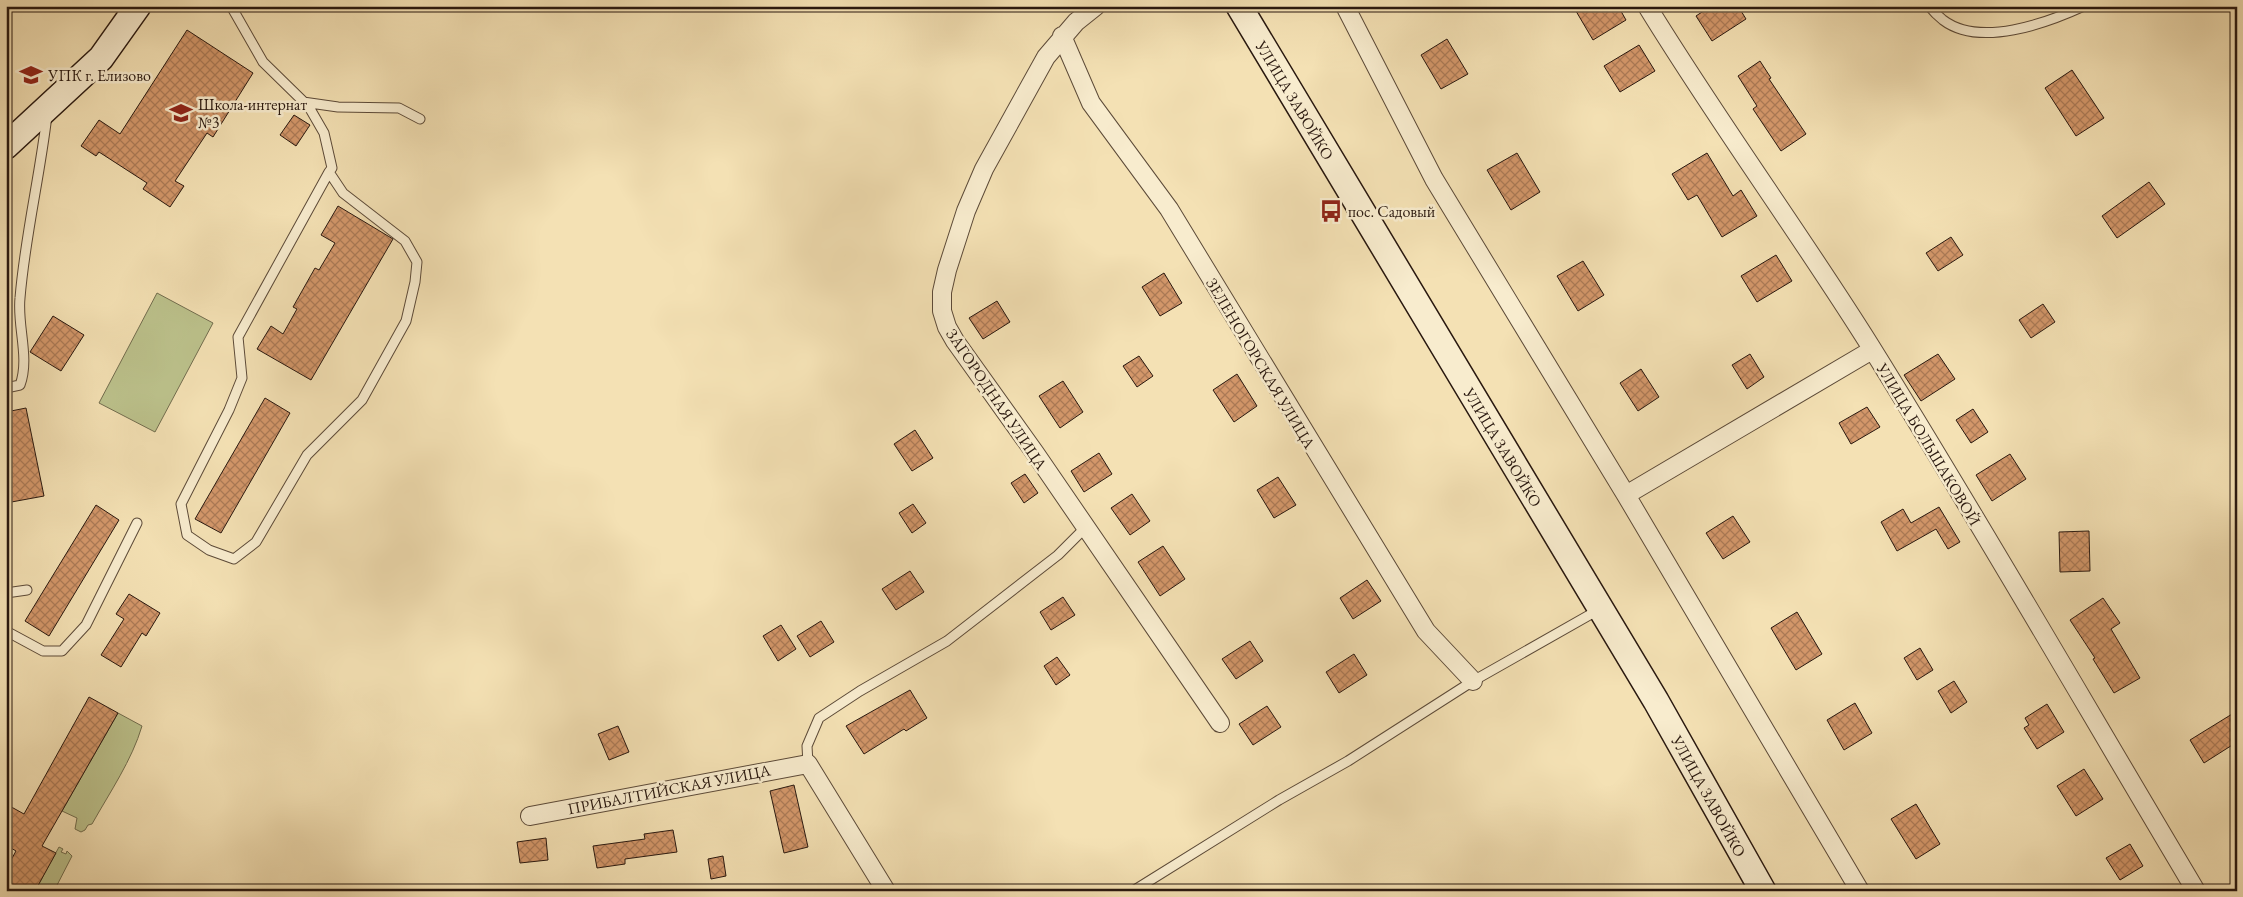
<svg xmlns="http://www.w3.org/2000/svg" width="2243" height="897" viewBox="0 0 2243 897" font-family="'EB Garamond',serif">
	<style>
		.green { fill: #bcc28c; stroke: #726d4e }
		.building { fill: url(#building-cross-hatch); stroke: #29180f }
		.lines { fill: none; stroke-linecap: round; stroke-linejoin: round }
		.lane-casing { stroke: #5c4a38; stroke-width: 11 }
		.street-casing { stroke: #5c4a38; stroke-width: 20 }
		.secondary-casing { stroke: #29180f; stroke-width: 28 }
		.lane { stroke: #f8ecce; stroke-width: 9 }
		.street { stroke: #f8ecce; stroke-width: 18 }
		.secondary { stroke: #f8ecce; stroke-width: 25 }
		.labels { text-anchor: middle; stroke-width: 5; stroke-linejoin: round; paint-order: stroke }
		.poi-label { font-size: 16px; fill: #29180f; stroke: #f8ecce; text-anchor: start }
		.street-label { font-size: 16px; fill: #29180f; stroke: #f8ecce }
	</style>
	<defs>
		<pattern id="building-cross-hatch" width="8" height="8" patternUnits="userSpaceOnUse" patternTransform="scale(1.25)"><rect width="8" height="8" fill="#d3976a"/><path d="M0 0l8 8M0 8l8-8" fill="none" stroke="#ab7a56"/></pattern>
	</defs>
	<rect width="100%" height="100%" fill="#f4e1b4"/>
	<filter id="stains"><feTurbulence type="fractalNoise" baseFrequency=".004" numOctaves="4"/><feColorMatrix values="0 0 0 0 .2 0 0 0 0 .09 0 0 0 0 .02 0 0 0 .5 -.17"/></filter>
	<radialGradient id="worn" r=".72"><stop offset=".6" stop-color="#630" stop-opacity="0"/><stop offset="1" stop-color="#630" stop-opacity=".3"/></radialGradient>
	<path class="green" d="M157,293l56,30 -58,109 -56,-29z
		M118,713l24,13c-10,34 -32,66 -50,98l-4,1 -3,5 -4,2 -6,-3 2,-11 -15,-7z
		M59,847l4,2 -2,3 5,2 1,-3 5,5 -18,35h-19z"/>
	<path class="building" d="M1573,6h45l8,14 -33,20z
		M1711,6h27l8,13 -34,22 -16,-25z
		M187,30l66,43 -40,64 -6,-4 -32,48 9,5 -14,21 -27,-18 4,-6 -48,-31 -3,4 -15,-10 18,-26 21,14z
		M1447,39l21,35 -27,15 -20,-34z
		M1639,45l16,26 -35,21 -16,-26z
		M1760,61l11,17 -2,1 37,55 -25,17 -28,-42 4,-3 -19,-30z
		M2072,70l32,48 -28,18 -31,-48z
		M294,115l16,10 -14,21 -16,-11z
		M1517,153l23,39 -29,18 -24,-40z
		M1707,153l26,43 8,-6 16,26 -35,21 -25,-42 -9,5 -16,-26z
		M2149,182l16,22 -48,34 -15,-22z
		M338,206l55,33 -82,141 -54,-31 14,-23 12,8 14,-25 -4,-2 22,-39 4,2 16,-27 -14,-8z
		M1951,237l12,18 -25,16 -12,-18z
		M1776,255l16,26 -35,21 -16,-26z
		M1583,261l21,34 -26,16 -21,-35z
		M1164,273l18,30 -22,13 -18,-29z
		M997,301l13,21 -27,17 -14,-21z
		M2043,304l12,18 -24,16 -12,-18z
		M53,316l31,19 -23,36 -31,-19z
		M1750,354l14,23 -17,12 -15,-24z
		M1938,354l17,25 -34,22 -17,-26z
		M1139,356l14,20 -16,11 -14,-21z
		M1641,369l18,28 -21,14 -18,-28z
		M1237,374l20,32 -23,16 -21,-32z
		M1063,381l20,31 -23,16 -21,-32z
		M265,398l25,15 -69,120 -26,-14z
		M1867,407l13,20 -29,17 -12,-21z
		M26,408l18,88 -38,7v-91z
		M1973,409l15,23 -17,11 -15,-23z
		M915,430l18,28 -21,13 -18,-27z
		M1099,453l13,21 -28,18 -13,-21z
		M2010,454l16,25 -34,22 -16,-26z
		M1025,474l13,19 -14,10 -13,-20z
		M1278,477l18,28 -22,13 -17,-28z
		M1132,494l18,27 -20,14 -19,-27z
		M913,504l13,19 -14,10 -13,-20z
		M96,505l23,15 -70,116 -24,-15z
		M1939,507l21,35 -12,7 -12,-20 -39,22 -16,-29 22,-13 8,14z
		M1733,516l17,26 -27,17 -17,-26z
		M2089,531l1,40 -30,1 -1,-40z
		M1163,546l22,33 -25,17 -22,-34z
		M910,571l14,21 -28,18 -14,-21z
		M1367,580l14,21 -28,18 -13,-21z
		M129,594l31,19 -14,23 -4,-3 -21,34 -20,-12 23,-36 -8,-5z
		M1063,597l12,18 -24,15 -11,-18z
		M2103,598l17,25 -9,6 29,49 -26,15 -21,-34 2,-1 -25,-38z
		M1797,612l25,42 -26,16 -25,-42z
		M821,621l13,21 -24,15 -13,-21z
		M781,625l15,24 -18,12 -15,-25z
		M1250,641l13,20 -27,18 -14,-20z
		M1920,648l13,22 -16,10 -13,-22z
		M1354,654l13,21 -28,18 -13,-21z
		M1057,657l13,18 -14,10 -12,-19z
		M1954,681l13,21 -16,11 -13,-22z
		M910,690l17,28 -21,13 -2,-2 -40,25 -18,-28z
		M89,697l29,16 -76,133 14,7 -21,38h-29v-22l10,-18 -10,-6v-41l18,10z
		M1855,703l17,30 -28,17 -17,-30z
		M2047,704l17,28 -27,17 -13,-21 5,-3 -4,-7z
		M1267,706l14,21 -28,18 -14,-21z
		M2237,711v31l-33,21 -14,-23z
		M618,726l11,26 -20,8 -11,-26z
		M2084,769l19,30 -27,17 -19,-30z
		M794,785l14,62 -24,6 -14,-62z
		M1916,804l24,40 -24,15 -25,-40z
		M673,830l4,22 -52,7v5l-28,4 -4,-22 52,-7 -1,-5z
		M546,838l2,22 -28,3 -3,-21z
		M2130,844l13,22 -23,14 -14,-22z
		M723,856l3,20 -15,3 -3,-20z"/>
	<g class="lines">
		<defs>
			<path id="lane" d="M231,6l32,56 46,45 15,26 8,35 -3,4 -91,165 4,41 -13,32 -48,94 6,31 22,15 25,9 22,-17 51,-87 55,-55 44,-79 9,-39 2,-20 -12,-21 -62,-48 -14,-21
				M1929,6c4,5 9,10 14,14 37,28 104,3 141,-14
				M303,102l35,5 61,1 21,11
				M6,388l14,-3c10,-27 -3,-59 0,-87 5,-62 20,-122 27,-183
				M6,593l21,-3
				M6,631l37,20h19l24,-26 51,-102
				M808,764l-1,-18 12,-28 41,-27 87,-50 111,-86 27,-27
				M1133,891l146,-91 69,-39 125,-80 127,-72"/>
			<path id="street" d="M1096,6l-20,16 -30,35 -62,112 -18,42 -19,59 -5,22v19l5,16 8,14 80,112 185,270
				M1345,6l89,173 192,316 234,396
				M1647,6c71,116 152,226 224,341 112,180 217,363 325,544
				M1062,36l29,67 78,106 257,422 47,50
				M1626,495l246,-145
				M530,816l278,-52 78,127"/>
			<path id="secondary" d="M1239,6l417,695 107,190
				M6,146l95,-88 37,-52"/>
		</defs>
		<use href="#lane" class="lane-casing"/>
		<use href="#street" class="street-casing"/>
		<use href="#secondary" class="secondary-casing"/>
		<use href="#lane" class="lane"/>
		<use href="#street" class="street"/>
		<use href="#secondary" class="secondary"/>
	</g>
	<defs>
		<symbol id="university-bare" viewBox="-9 -9 18 18"><path d="M0-5L7-2L0 1L-7-2ZM-4 1L0 2.5L4 1V4Q0 6-4 4Z" fill="#8f2418" stroke="#f8ecce" stroke-width="2.5" paint-order="stroke"/></symbol>
		<symbol id="school-bare" viewBox="-9 -9 18 18"><path d="M0-5L7-2L0 1L-7-2ZM-4 1L0 2.5L4 1V4Q0 6-4 4Z" fill="#8f2418" stroke="#f8ecce" stroke-width="2.5" paint-order="stroke"/></symbol>
		<symbol id="bus-bare" viewBox="-9 -9 18 18"><path d="M-5-6H5V4H4V6H2V4H-2V6H-4V4H-5ZM-3.5-4V0h7V-4ZM-3.5 1.2v1.5H-2V1.2ZM2 1.2v1.5H3.5V1.2Z" fill="#8f2418" stroke="#f8ecce" stroke-width="2.5" paint-order="stroke"/></symbol>
	</defs>
	<g fill-rule="evenodd">
		<use href="#university-bare" x="15" y="59" width="32" height="32"/>
		<use href="#school-bare" x="165" y="97" width="32" height="32"/>
		<use href="#bus-bare" x="1315" y="195" width="32" height="32"/>
	</g>
	<g class="labels">
		<g class="poi-label">
			<text x="48" y="81">УПК г. Елизово</text>
			<text x="198" y="110">Школа-интернат<tspan x="198" dy="18">№3</tspan></text>
			<text x="1348" y="217">пос. Садовый</text>
		</g>
		<g class="street-label">
			<text transform="translate(1295 100) rotate(59)" y="6">УЛИЦА ЗАВОЙКО</text>
			<text transform="translate(1261 363) rotate(59)" y="6">ЗЕЛЕНОГОРСКАЯ УЛИЦА</text>
			<text transform="translate(997 399) rotate(56)" y="6">ЗАГОРОДНАЯ УЛИЦА</text>
			<text transform="translate(1929 444) rotate(59)" y="6">УЛИЦА БОЛЬШАКОВОЙ</text>
			<text transform="translate(1503 447) rotate(59)" y="6">УЛИЦА ЗАВОЙКО</text>
			<text transform="translate(669 789) rotate(-11)" y="6">ПРИБАЛТИЙСКАЯ УЛИЦА</text>
			<text transform="translate(1709 796) rotate(61)" y="6">УЛИЦА ЗАВОЙКО</text>
		</g>
	</g>
	<rect width="2243" height="897" fill="none" stroke="#f4e1b4" stroke-width="25"/>
	<rect x="8" y="8" width="2228" height="882" fill="none" stroke="#29180f" stroke-width="2.5"/>
	<rect x="12" y="12" width="2218" height="872" fill="none" stroke="#29180f"/>
	<rect width="100%" height="100%" filter="url(#stains)"/>
	<rect width="100%" height="100%" fill="url(#worn)"/>
</svg>
